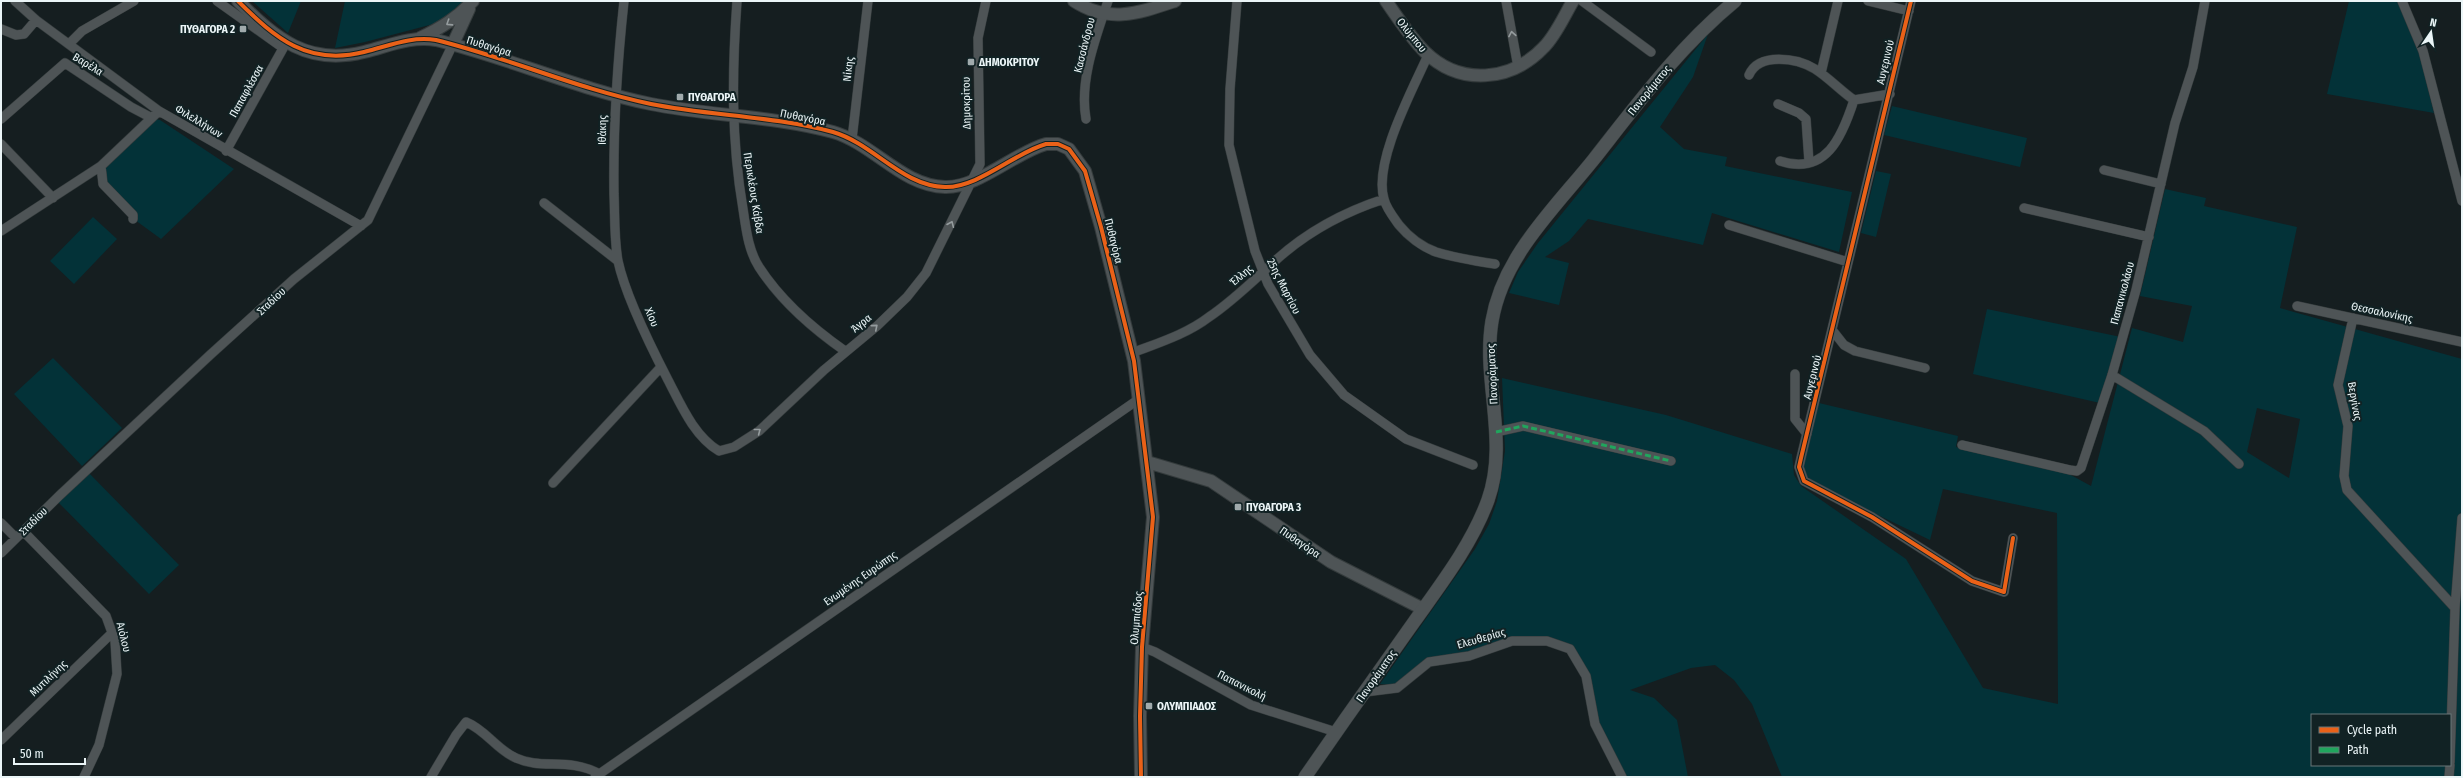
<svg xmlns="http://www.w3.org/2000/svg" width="2463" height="778" viewBox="0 0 2463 778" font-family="'Fira Sans Condensed',sans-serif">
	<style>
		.green { fill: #033238; fill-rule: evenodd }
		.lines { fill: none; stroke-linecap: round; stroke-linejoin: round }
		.minor-casing { stroke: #343b3c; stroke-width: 10 }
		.tertiary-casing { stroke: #343b3c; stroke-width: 14 }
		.secondary-casing { stroke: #343b3c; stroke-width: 14 }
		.minor { stroke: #4e5456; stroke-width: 9 }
		.tertiary { stroke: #4e5456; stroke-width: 12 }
		.secondary { stroke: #4e5456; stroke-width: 13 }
		.quiet { stroke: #20a55d; stroke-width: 3; stroke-dasharray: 6 3; stroke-linecap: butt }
		.cycleway-casing { stroke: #112224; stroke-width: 6 }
		.cycleway { stroke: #ea6118; stroke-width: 4 }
		.oneway { stroke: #959c9e }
		.poi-dot { fill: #a0aaac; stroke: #112224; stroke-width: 1.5 }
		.labels { text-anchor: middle; stroke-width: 4; stroke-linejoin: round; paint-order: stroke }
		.poi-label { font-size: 11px; font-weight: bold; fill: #ebf5f7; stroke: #112224; text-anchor: start }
		.street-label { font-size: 11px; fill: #ebf5f7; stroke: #112224 }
	</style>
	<rect width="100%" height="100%" fill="#151e20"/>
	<path class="green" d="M252,1h49l-13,32z
		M345,1h119l-23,21 -76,20 -30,6z
		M2349,1h49l21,50 15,62 -107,-19z
		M1708,34l-15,43 -33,50 24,22 43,8 -2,9 127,26 -13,60 -127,-39 -9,32 -115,-26 -19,22 -24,16 24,6 -10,42 -50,-12 9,-21 20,-29z
		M1892,106l135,32 -7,29 -136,-32z
		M155,119l5,1 74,49 -73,70 -26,-19 -30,-37 -1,-16z
		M1876,171l15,3 -15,63 -15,-4z
		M2165,189l41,9 -2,8 93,21 -17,81 182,51v418h-680l-30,-73 -18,-24 -19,-15 -24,3 -61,22 24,8 23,22 11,57h-62l-26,-51 -6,-20 -23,-56 -47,-11 -53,18h-29l-42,25 -9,3 -11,-1 95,-135 14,-25 8,-23 8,-50 -3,-73 164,37 126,39 2,21 7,11 105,73 77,129 75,16 -1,-191 -114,-24 -13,51 -127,-61 -1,-21 17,-55 139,33 -2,11 113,27 22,12 41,-158 51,14 9,-36 -52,-10zM2257,408l43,11 -11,59 -42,-26zM2312,715h138v50h-138z
		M93,217l24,22 -43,45 -24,-23z
		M1987,309l134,28 -21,66 -127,-29z
		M53,358l69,70 -40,38 -68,-72z
		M88,472l91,93 -30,29 -91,-92z"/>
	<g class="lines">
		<defs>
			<path id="minor" d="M15,1l21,19 123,91 202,115
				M217,1l66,47
				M624,1c-7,65 -11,127 -10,193 1,22 0,45 4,67 7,33 34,88 50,119 13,25 26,56 51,71l15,-4 25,-16 65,-61 53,-44 30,-29 19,-24 54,-109 -2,-126 8,-37
				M737,1c-5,70 -6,138 6,208 3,19 5,41 16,58 22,34 53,61 86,84
				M1237,1l-7,88 -1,56 26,106 13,33 42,71 34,40 62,44 67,26
				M1506,1l12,66
				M1582,1l69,51
				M1868,1l41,10
				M1911,1l-110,457 -2,9 5,14 68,36 100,64 32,11 9,-54
				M2402,1l21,50 39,150
				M1,29l15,6 8,-1 12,-14
				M69,44l13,-13 52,-30
				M1428,55c-15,34 -55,107 -44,144 2,9 10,19 15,26 9,11 23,22 37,27 19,6 39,9 59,12
				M1821,73l17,-72
				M1749,75c10,-23 48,-17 66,-6 14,9 26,22 39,31
				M1778,104l21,9 7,6 3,43
				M1,119l64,-56 66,44 19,10
				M1086,119c-7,-39 10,-82 22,-118
				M852,139l16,-138
				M1,144l52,54
				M226,151l60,-108
				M1780,161c46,15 62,-24 74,-61l36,-6
				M101,166l2,18 30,31v4
				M2104,170l57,14
				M544,203l74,58
				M2024,208l125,29
				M1729,225l119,37
				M1,231l100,-65 58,-55
				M2297,306l165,36
				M2353,318l-15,67 10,41 -4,50 3,14 108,118 7,-90
				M1833,331l11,14 11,6 70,17
				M1132,353c26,-10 55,-19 77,-36 24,-16 46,-38 67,-57 31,-28 68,-48 108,-61
				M1795,374v45l12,15
				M2112,375l92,56 35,33
				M1496,432l27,-6 148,35
				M1962,445l108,25 7,1 4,-3 31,-93 24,-85 39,-167 18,-56 12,-66
				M553,483l108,-116
				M1,523l15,15
				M23,531l83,85 9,25 2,33 -18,71 -15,32
				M1,553l59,-58 150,-140 84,-76 74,-59 85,-176
				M1142,647l13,5 96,53 85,27
				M1365,692l32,-4 32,-26 40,-6 43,-15h35l23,8 16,27 9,48 27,53
				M1,740l111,-107
				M2450,762l5,-154
				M431,777l25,-42 10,-13c20,8 31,28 50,36 26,12 52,-1 84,16
				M595,777l544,-378
				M2449,777l1,-12"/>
			<path id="tertiary" d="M238,1c38,38 70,65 126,51 25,-6 46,-16 72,-12 73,18 142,49 215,64 60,12 123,12 182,28 41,12 69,54 112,55 33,1 69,-34 101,-43h12l11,5 16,22 16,56 33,134 19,156 -11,130 -2,69 1,61
				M1074,1c35,23 65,12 101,0
				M1386,1c12,17 24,36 39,51 35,34 86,30 119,-5 12,-12 20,-31 29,-46
				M420,38c21,-10 37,-20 53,-37
				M453,44l16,-35
				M1147,462l64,19 120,81 92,47"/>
			<path id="secondary" d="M1305,777c36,-52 72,-103 109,-155 27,-38 58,-78 74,-122 21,-59 -6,-119 4,-179 11,-65 62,-112 102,-162 44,-56 86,-113 141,-158"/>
		</defs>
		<use href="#minor" class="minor-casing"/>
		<use href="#tertiary" class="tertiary-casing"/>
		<use href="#secondary" class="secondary-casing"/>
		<use href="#minor" class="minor"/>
		<use href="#tertiary" class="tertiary"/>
		<use href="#secondary" class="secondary"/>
		<path class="quiet" d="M1496,432l27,-6 148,35"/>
		<defs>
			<path id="cycleway" d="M238,1c38,38 70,65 126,51 25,-6 46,-16 72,-12 73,18 142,49 215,64 60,12 123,12 182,28 41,12 69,54 112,55 33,1 69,-34 101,-43h12l11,5 16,22 16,56 33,134 19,156 -11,130 -2,69 1,61
				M1911,1l-110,457 -2,9 5,14 68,36 100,64 32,11 9,-54"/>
		</defs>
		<use href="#cycleway" class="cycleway-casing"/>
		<use href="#cycleway" class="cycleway"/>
	</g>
	<defs><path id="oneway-chevron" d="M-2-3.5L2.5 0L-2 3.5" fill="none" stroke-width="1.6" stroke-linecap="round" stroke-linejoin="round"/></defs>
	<g class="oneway">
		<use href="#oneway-chevron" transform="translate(449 23) rotate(147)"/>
		<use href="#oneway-chevron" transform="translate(1512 34) rotate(-100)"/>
		<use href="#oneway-chevron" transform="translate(951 224) rotate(-67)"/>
		<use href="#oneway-chevron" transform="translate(875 327) rotate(-40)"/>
		<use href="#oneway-chevron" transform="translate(758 431) rotate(-38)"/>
	</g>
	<g class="poi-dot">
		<rect x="239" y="25" width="8" height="8" rx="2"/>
		<rect x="967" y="58" width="8" height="8" rx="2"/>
		<rect x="676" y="93" width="8" height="8" rx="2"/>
		<rect x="1234" y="503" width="8" height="8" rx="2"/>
		<rect x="1145" y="702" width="8" height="8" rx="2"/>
	</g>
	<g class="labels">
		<g class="poi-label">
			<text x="235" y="33" text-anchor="end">ΠΥΘΑΓΟΡΑ 2</text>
			<text x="979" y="66">ΔΗΜΟΚΡΙΤΟΥ</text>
			<text x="688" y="101">ΠΥΘΑΓΟΡΑ</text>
			<text x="1246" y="511">ΠΥΘΑΓΟΡΑ 3</text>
			<text x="1157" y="710">ΟΛΥΜΠΙΑΔΟΣ</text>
		</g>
		<g class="street-label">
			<text transform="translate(1412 35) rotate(51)" y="4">Ολύμπου</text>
			<text transform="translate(1084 45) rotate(-76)" y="4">Κασσάνδρου</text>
			<text transform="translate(489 46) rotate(17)" y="4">Πυθαγόρα</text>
			<text transform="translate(1885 62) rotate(-77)" y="4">Αυγερινού</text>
			<text transform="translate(88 64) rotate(31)" y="4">Βαρέλα</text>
			<text transform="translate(848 69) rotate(-83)" y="4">Νίκης</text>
			<text transform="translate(1649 90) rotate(-51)" y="4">Πανοράματος</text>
			<text transform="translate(246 91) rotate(-61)" y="4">Παπαφλέσσα</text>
			<text transform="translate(966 103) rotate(-91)" y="4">Δημοκρίτου</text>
			<text transform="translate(803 117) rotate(11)" y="4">Πυθαγόρα</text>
			<text transform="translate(199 121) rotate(31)" y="4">Φιλελλήνων</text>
			<text transform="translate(602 130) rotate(-89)" y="4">Ιθάκης</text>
			<text transform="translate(754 193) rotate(81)" y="4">Περικλέους Κάβδα</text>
			<text transform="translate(1114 241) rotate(76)" y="4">Πυθαγόρα</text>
			<text transform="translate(1241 275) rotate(-40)" y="4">Έλλης</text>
			<text transform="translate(1284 286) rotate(63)" y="4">25ης Μαρτίου</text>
			<text transform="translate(2122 293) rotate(-75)" y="4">Παπανικολάου</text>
			<text transform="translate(271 301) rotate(-43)" y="4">Σταδίου</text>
			<text transform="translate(2382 312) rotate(12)" y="4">Θεσσαλονίκης</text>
			<text transform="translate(652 317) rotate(67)" y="4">Χίου</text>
			<text transform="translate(861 323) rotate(-39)" y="4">Άγρα</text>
			<text transform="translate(1492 374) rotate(-93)" y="4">Πανοράματος</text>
			<text transform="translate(1812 377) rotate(-76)" y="4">Αυγερινού</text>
			<text transform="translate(2355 401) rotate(80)" y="4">Βεργίνας</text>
			<text transform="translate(33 521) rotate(-45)" y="4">Σταδίου</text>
			<text transform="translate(1300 542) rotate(34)" y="4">Πυθαγόρα</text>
			<text transform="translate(860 578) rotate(-35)" y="4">Ενωμένης Ευρώπης</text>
			<text transform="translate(1136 618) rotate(-85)" y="4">Ολυμπιάδος</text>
			<text transform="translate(124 637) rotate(76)" y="4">Αιόλου</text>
			<text transform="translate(1481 638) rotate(-16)" y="4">Ελευθερίας</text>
			<text transform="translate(1376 676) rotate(-55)" y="4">Πανοράματος</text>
			<text transform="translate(48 678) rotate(-44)" y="4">Μυτιλήνης</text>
			<text transform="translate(1242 685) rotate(27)" y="4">Παπανικολή</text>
		</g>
	</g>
	<rect width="2463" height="778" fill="none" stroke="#ebf5f7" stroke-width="4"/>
	<rect x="2311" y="714" width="140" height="52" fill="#112224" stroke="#687678"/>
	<rect x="2319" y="727" width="20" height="6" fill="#ea6118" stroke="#687678"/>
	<text x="2347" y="734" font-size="12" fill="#ebf5f7">Cycle path</text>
	<rect x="2319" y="747" width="20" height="6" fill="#20a55d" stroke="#687678"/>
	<text x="2347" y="754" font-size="12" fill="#ebf5f7">Path</text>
	<g transform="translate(2431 32) rotate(13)" stroke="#112224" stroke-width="3" paint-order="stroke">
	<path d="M0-3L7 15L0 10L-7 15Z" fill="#ebf5f7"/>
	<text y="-6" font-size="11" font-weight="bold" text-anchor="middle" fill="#ebf5f7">N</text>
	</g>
	<path d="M14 758v6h71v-6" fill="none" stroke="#ebf5f7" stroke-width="2"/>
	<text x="20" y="758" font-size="12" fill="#ebf5f7" stroke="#112224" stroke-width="3" paint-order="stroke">50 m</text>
</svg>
